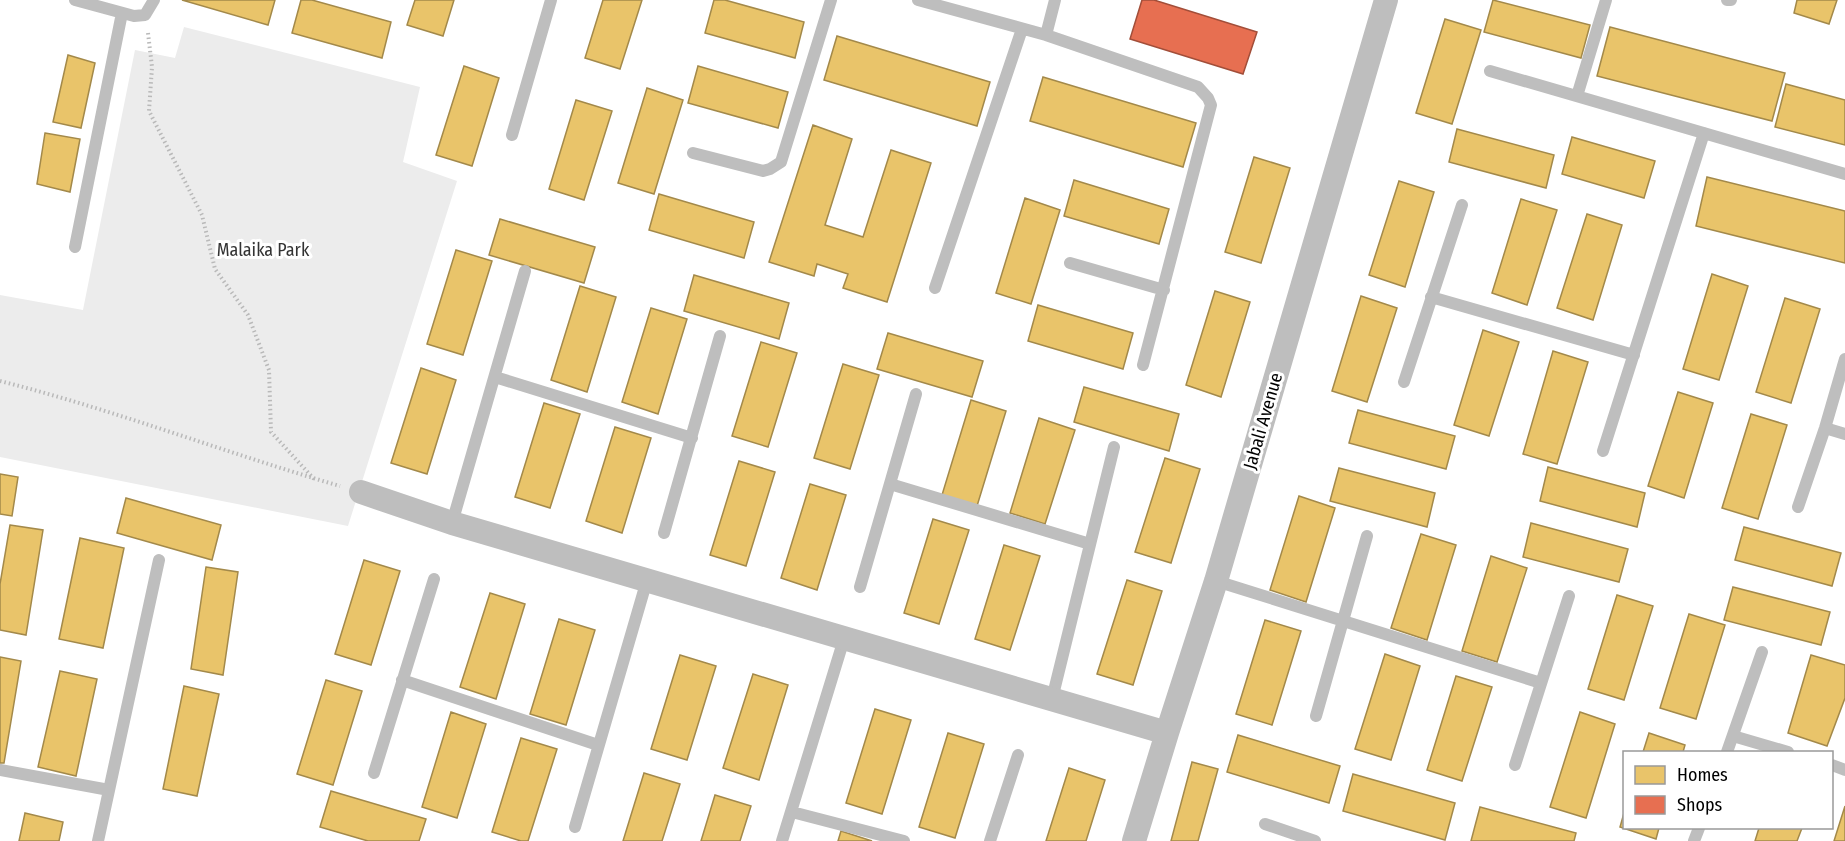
<svg xmlns="http://www.w3.org/2000/svg" width="1845" height="841" viewBox="0 0 1845 841" font-family="'Fira Sans Condensed',sans-serif">
	<style>
		.green { fill: #ececec }
		.homes { fill: #e9c46a; stroke: #a3894a; stroke-width: 1.5 }
		.shops { fill: #e76f51; stroke: #a24e39; stroke-width: 1.5 }
		.lines { fill: none; stroke-linecap: round; stroke-linejoin: round }
		.path { stroke: #b9b9b9; stroke-width: 4; stroke-dasharray: 1.5 3; stroke-linecap: butt }
		.lane { stroke: #bebebe; stroke-width: 12 }
		.street { stroke: #bebebe; stroke-width: 24 }
		.labels { text-anchor: middle; stroke-width: 6; stroke-linejoin: round; paint-order: stroke }
		.park-label { font-size: 18px; fill: #333; stroke: #fff }
		.street-label { font-size: 18px; fill: #000; stroke: #fff }
	</style>
	<rect width="100%" height="100%" fill="#fff"/>
	<path class="green" d="M184,27l236,60 -17,75 54,19 -109,345 -348,-69v-162l83,15 52,-260 40,8z"/>
	<path class="homes" d="M182,0h93l-7,25z
		M301,0h11l79,22 -9,36 -90,-25z
		M415,0h39l-11,36 -36,-11z
		M603,0h39l-22,69 -35,-11z
		M714,0h11l79,22 -9,36 -90,-25z
		M1493,0l97,25 -9,33 -97,-26z
		M1797,0h40l-8,24 -35,-11z
		M1445,19l36,11 -29,94 -36,-11z
		M1610,27l175,46 -13,48 -175,-45z
		M837,36l153,46 -13,44 -153,-46z
		M68,55l27,8 -14,65 -28,-6z
		M464,66l35,12 -27,88 -36,-11z
		M698,66l90,26 -10,36 -90,-25z
		M1043,77l153,46 -13,44 -153,-46z
		M1786,84l59,16v45l-70,-18z
		M647,88l36,12 -29,94 -36,-11z
		M576,100l36,11 -28,89 -35,-11z
		M813,125l39,14 -27,86 38,12 28,-87 40,13 -44,139 -44,-14 5,-14 -31,-10 -3,12 -45,-14z
		M1457,129l97,26 -8,33 -97,-26z
		M45,133l35,6 -10,53 -33,-8z
		M1572,137l83,24 -11,37 -82,-24z
		M1254,157l36,11 -29,95 -36,-11z
		M1707,177l138,34v52l-149,-37z
		M1074,180l95,29 -10,35 -95,-28z
		M1399,181l35,11 -29,95 -36,-12z
		M659,194l95,28 -10,36 -95,-28z
		M1025,198l35,12 -29,94 -35,-11z
		M1521,199l36,11 -30,95 -35,-12z
		M1587,214l35,11 -29,95 -36,-12z
		M500,219l95,28 -11,36 -95,-28z
		M456,250l36,11 -29,94 -36,-11z
		M1712,274l36,12 -29,94 -36,-11z
		M694,275l95,28 -10,36 -95,-28z
		M580,286l36,11 -29,95 -36,-12z
		M1215,291l35,11 -29,95 -35,-12z
		M1361,296l36,12 -30,94 -35,-11z
		M1785,298l35,11 -29,94 -35,-11z
		M1038,305l95,28 -10,36 -95,-28z
		M651,308l36,11 -29,95 -36,-12z
		M1483,330l36,12 -30,94 -35,-11z
		M888,333l95,28 -11,36 -95,-28z
		M761,342l36,11 -29,94 -36,-11z
		M1553,351l35,11 -31,102 -34,-10z
		M843,364l36,11 -29,94 -36,-11z
		M421,368l35,12 -29,94 -36,-11z
		M1084,387l95,27 -10,37 -95,-29z
		M1678,392l35,11 -29,95 -36,-12z
		M971,400l35,11 -29,95 -35,-11z
		M544,403l36,11 -30,94 -35,-11z
		M1358,410l97,26 -9,33 -97,-26z
		M1751,414l36,11 -29,94 -36,-11z
		M1039,418l36,12 -30,94 -35,-11z
		M615,427l36,11 -29,95 -36,-12z
		M1165,458l35,11 -29,94 -36,-11z
		M739,461l36,11 -29,94 -36,-11z
		M1548,467l97,26 -8,34 -97,-26z
		M1339,468l96,25 -8,34 -97,-26z
		M0,474l18,3 -6,39 -12,-2z
		M810,484l36,11 -29,95 -36,-12z
		M1299,496l36,12 -29,94 -36,-12z
		M126,498l95,27 -9,35 -95,-27z
		M933,519l36,11 -30,94 -35,-11z
		M1531,523l97,26 -9,33 -96,-25z
		M10,525l33,5 -17,105 -26,-5v-46z
		M1744,527l97,26 -9,33 -97,-26z
		M1421,534l35,11 -29,95 -36,-12z
		M80,538l44,10 -21,100 -44,-9z
		M1004,545l36,11 -30,94 -35,-11z
		M1491,556l36,12 -30,94 -35,-11z
		M364,560l36,11 -29,94 -36,-11z
		M206,567l32,5 -15,103 -32,-6z
		M1127,580l35,11 -29,94 -36,-11z
		M1733,587l97,25 -9,33 -97,-25z
		M490,593l35,11 -29,95 -36,-12z
		M1617,595l36,11 -29,94 -36,-11z
		M1689,614l36,11 -29,94 -36,-11z
		M559,619l36,11 -29,95 -36,-11z
		M1265,620l36,11 -29,94 -36,-11z
		M1385,654l35,12 -29,94 -36,-11z
		M680,655l36,11 -29,94 -36,-11z
		M1811,655l34,10v33l-18,48 -39,-13z
		M0,657l21,4 -17,102h-4z
		M60,671l37,8 -21,97 -38,-9z
		M753,674l35,11 -29,95 -36,-12z
		M1456,676l36,11 -30,94 -35,-11z
		M326,680l36,11 -29,94 -36,-11z
		M184,686l35,8 -22,102 -34,-7z
		M875,709l36,11 -29,94 -36,-11z
		M451,712l35,12 -29,94 -35,-11z
		M1580,712l35,12 -29,94 -36,-11z
		M948,733l36,11 -29,94 -36,-11z
		M1649,733l36,12 -2,7h-40z
		M1238,735l102,31 -11,37 -102,-31z
		M521,738l36,11 -29,92h-7l-29,-9z
		M1192,762l26,7 -20,72h-27z
		M1069,768l36,12 -19,61h-40z
		M644,773l36,11 -18,57h-39z
		M1353,774l102,29 -10,37 -102,-29z
		M331,791l95,28 -7,22h-51l-48,-14z
		M715,795l36,11 -11,35h-39z
		M1845,806v35h-11z
		M1480,807l96,26 -2,8h-103z
		M25,813l38,9 -4,19h-40z
		M1624,813v15h35l-3,11 -36,-12z
		M1759,828h43l-5,13h-42z
		M841,831l31,10h-34z"/>
	<path class="shops" d="M1142,0h12l103,32 -14,42 -113,-35z"/>
	<g class="lines">
		<path class="path" d="M148,33l4,34 -3,44 53,104 13,54 33,46 21,55 2,62 43,47
			M0,381c115,29 226,72 340,105"/>
		<path class="lane" d="M75,0l59,16 11,-1 9,-15
			M918,0l128,35 152,52 10,11 3,7 -68,260
			M1727,0h4
			M1046,35l9,-35
			M1490,71l355,103
			M1577,96l29,-96
			M512,135l39,-135
			M693,153l70,18 7,-2 11,-7 50,-162
			M75,247l47,-234
			M1070,263l94,27
			M935,288l87,-259
			M1431,297l203,58
			M495,377l197,61
			M1404,382l58,-177
			M1825,428l20,6
			M1603,451l101,-318
			M890,484l200,60
			M1798,507l27,-79 20,-69
			M452,523l73,-252
			M664,533l56,-197
			M1216,581l325,102
			M860,587l56,-193
			M402,680l196,65
			M1052,699l62,-252
			M1316,716l51,-180
			M1733,736l55,16
			M1727,752l35,-100
			M1515,765l54,-169
			M1832,765l13,5
			M0,770l109,20
			M374,773l60,-194
			M792,812l112,29
			M1265,824l50,17
			M575,827l72,-247
			M98,841l61,-281
			M782,841l62,-202
			M990,841l28,-86
			M1694,841l5,-13"/>
		<path class="street" d="M361,492l91,31 715,210
			M1134,841l33,-108 49,-152 170,-581"/>
	</g>
	<g class="labels">
		<g class="park-label">
			<text x="263" y="256">Malaika Park</text>
		</g>
		<g class="street-label">
			<text transform="translate(1263 421) rotate(-74)" y="6">Jabali Avenue</text>
		</g>
	</g>
	<rect x="1623" y="751" width="210" height="78" fill="#ffffff" stroke="#999999" stroke-width="1.5"/>
	<rect x="1635" y="766" width="30" height="18" fill="#e9c46a" stroke="#999999" stroke-width="1.5"/>
	<text x="1677" y="781" font-size="18" fill="#000000">Homes</text>
	<rect x="1635" y="796" width="30" height="18" fill="#e76f51" stroke="#999999" stroke-width="1.5"/>
	<text x="1677" y="811" font-size="18" fill="#000000">Shops</text>
</svg>
